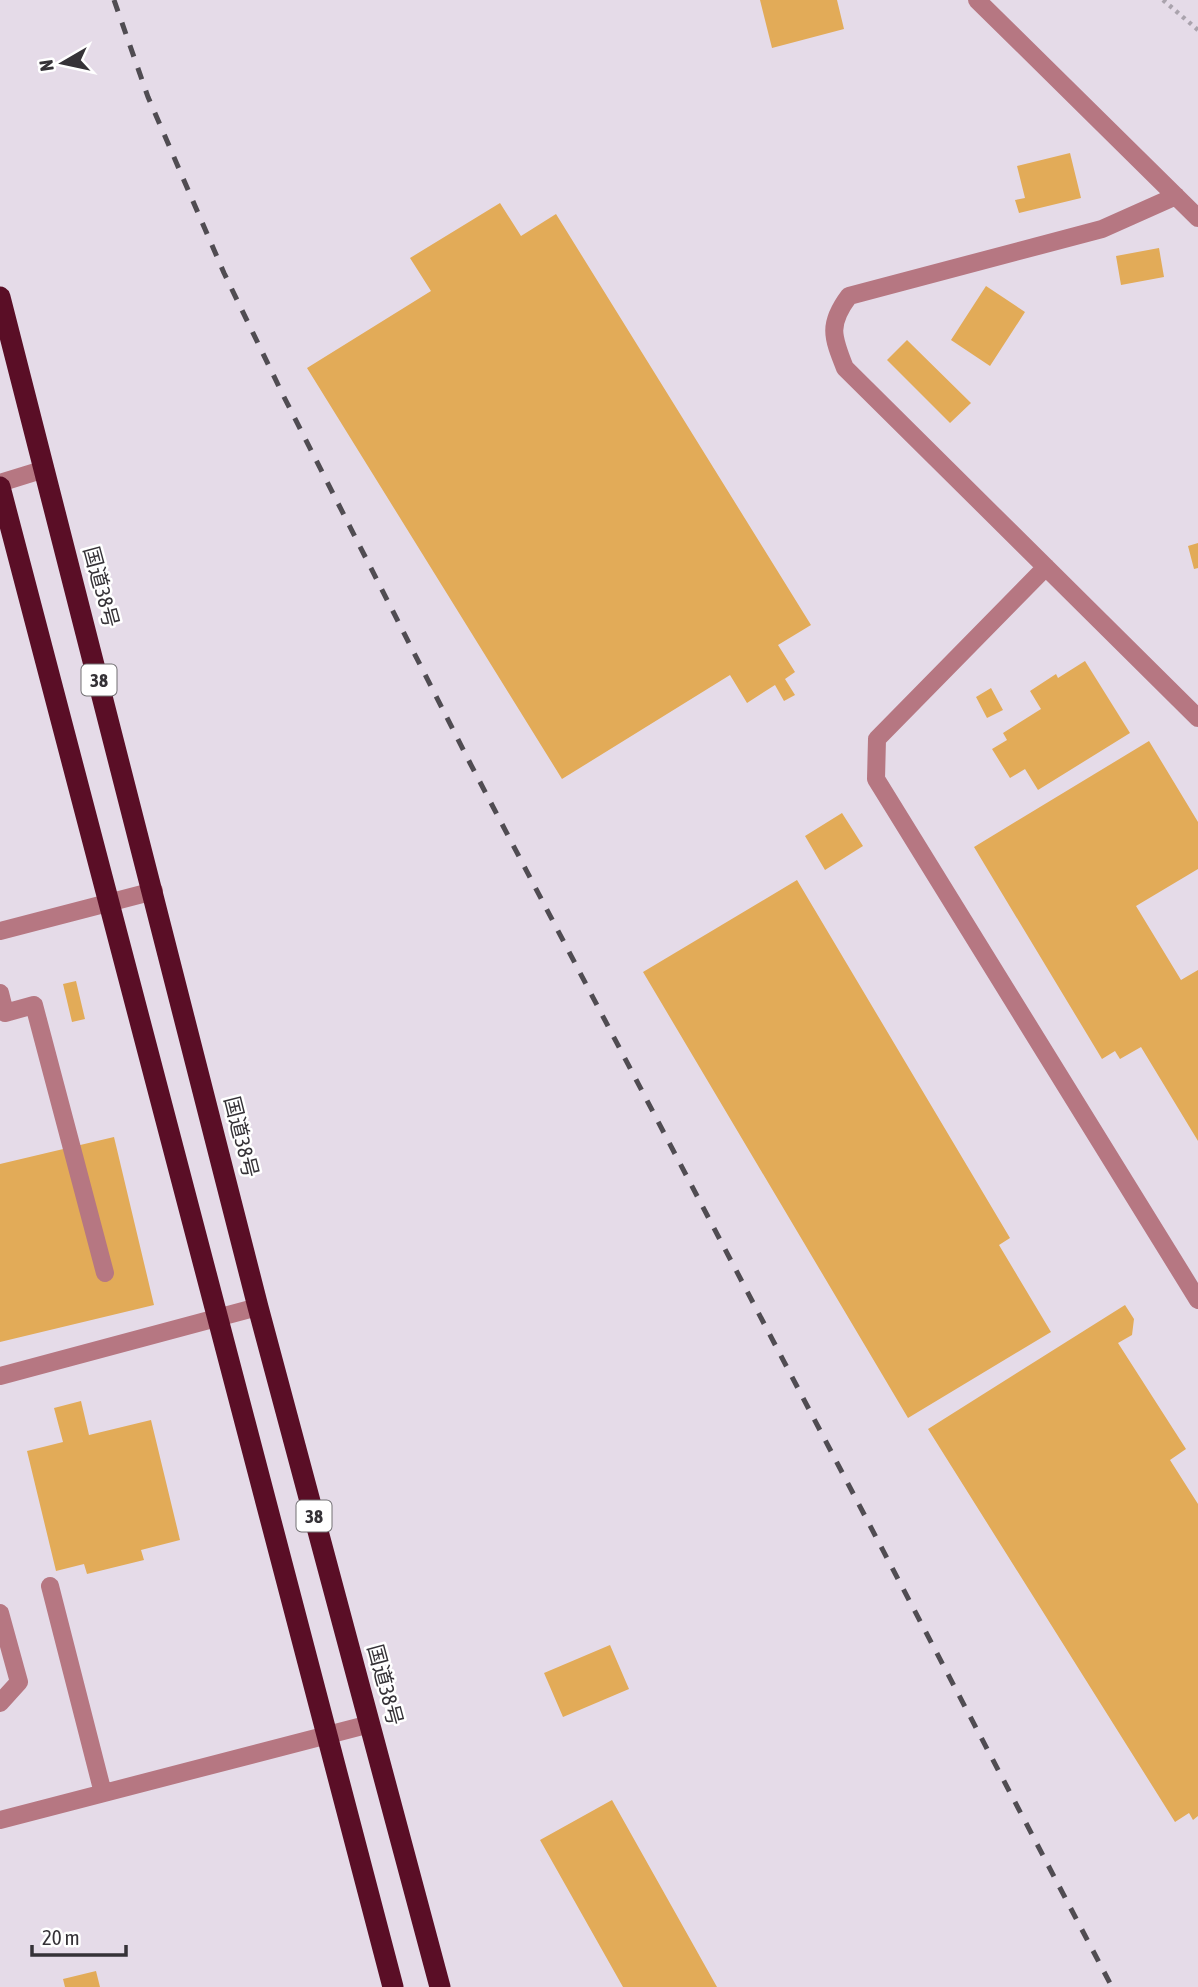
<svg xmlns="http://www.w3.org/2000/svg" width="1198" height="1987" viewBox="0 0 1198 1987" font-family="'Asap Condensed','Noto Sans JP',sans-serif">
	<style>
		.building { fill: #e2ab58 }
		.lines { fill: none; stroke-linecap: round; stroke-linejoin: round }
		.path { stroke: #aaa3ad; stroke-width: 4.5; stroke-dasharray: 3.5 5; stroke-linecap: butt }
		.minor { stroke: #b67782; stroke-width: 18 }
		.highway { stroke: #5a0e26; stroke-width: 21 }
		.rail { stroke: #504c52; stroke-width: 5; stroke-dasharray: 12 12; stroke-linecap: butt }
		.labels { text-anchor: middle; stroke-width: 5; stroke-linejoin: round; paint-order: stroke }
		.shield { fill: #fff; stroke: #727073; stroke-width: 2 }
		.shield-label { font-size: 19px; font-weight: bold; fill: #353237 }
		.street-label { font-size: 21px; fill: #353237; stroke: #fff }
	</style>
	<rect width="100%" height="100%" fill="#e5dbe8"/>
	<path class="building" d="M760,0h77l7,29 -72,19z
		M1070,153l11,45 -62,15 -4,-13 10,-2 -8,-32z
		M500,203l21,33 35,-22 255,411 -33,20 17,27 -10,7 10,16 -11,6 -9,-16 -28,18 -17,-28 -168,104 -255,-411 124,-77 -21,-33z
		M1159,248l5,29 -43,8 -5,-29z
		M986,286l39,26 -35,54 -39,-26z
		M907,340l64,63 -21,20 -63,-63z
		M1198,543v25l-4,1 -6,-23z
		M1085,661l45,72 -92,57 -13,-21 -15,9 -18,-29 15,-9 -4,-7 38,-24 -11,-18 26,-17 2,4z
		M991,688l12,22 -16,8 -11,-21z
		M1149,741l49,81v47l-62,37 45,74 17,-10v171l-57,-94 -21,12 -5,-8 -13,8 -128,-212z
		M842,813l21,33 -38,24 -20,-34z
		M797,880l213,358 -11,7 52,87 -143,86 -265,-446z
		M76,981l9,38 -13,3 -9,-38z
		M114,1137l40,168 -154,37v-178z
		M1125,1305l9,14 -2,16 -14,8 68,106 -16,11 28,44v312l-5,4 -4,-7 -14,9 -247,-393z
		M81,1401l8,34 62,-15 29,120 -39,10 3,10 -57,14 -3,-10 -28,7 -29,-120 36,-9 -9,-34z
		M610,1645l19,44 -66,28 -19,-44z
		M612,1800l105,187h-94l-83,-147z
		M96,1971l4,16h-35l-2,-8z"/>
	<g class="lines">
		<path class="path" d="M1163,0l35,30"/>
		<path class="minor" d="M977,0l221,218
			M1176,196l-74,33 -253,67c-21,28 -17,40 -4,72l353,350
			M0,483l45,-14
			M1046,567l-169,172 -1,40 322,521
			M0,931l154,-40
			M0,993l5,20 29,-8 71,268
			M0,1376l258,-69
			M50,1586l53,207
			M0,1613l19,69 -19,21
			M0,1820l370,-96"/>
		<path class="highway" d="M0,297l258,1010 182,680
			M0,487l393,1500"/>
		<path class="rail" d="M114,0l34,97 76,176 60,124 186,366 642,1224"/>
	</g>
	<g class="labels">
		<g class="shield">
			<rect x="81.5" y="664.5" width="35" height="31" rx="5"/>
			<rect x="296.5" y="1500.5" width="35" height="31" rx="5"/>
		</g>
		<g class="shield-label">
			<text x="99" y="687">38</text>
			<text x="314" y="1523">38</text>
		</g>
		<g class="street-label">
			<text transform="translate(101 587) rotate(75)" y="7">国道38号</text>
			<text transform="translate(241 1137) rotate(76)" y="7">国道38号</text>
			<text transform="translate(385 1685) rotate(75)" y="7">国道38号</text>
		</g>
	</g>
	<g transform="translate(63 63) rotate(261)" stroke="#ffffff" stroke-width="5" paint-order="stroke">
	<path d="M0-5L12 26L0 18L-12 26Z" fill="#353237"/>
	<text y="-10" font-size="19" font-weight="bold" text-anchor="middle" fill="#353237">N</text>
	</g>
	<path d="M32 1945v10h94v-10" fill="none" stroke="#353237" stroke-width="3.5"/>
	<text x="42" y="1945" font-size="21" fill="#353237" stroke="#ffffff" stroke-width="5" paint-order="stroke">20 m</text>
</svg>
